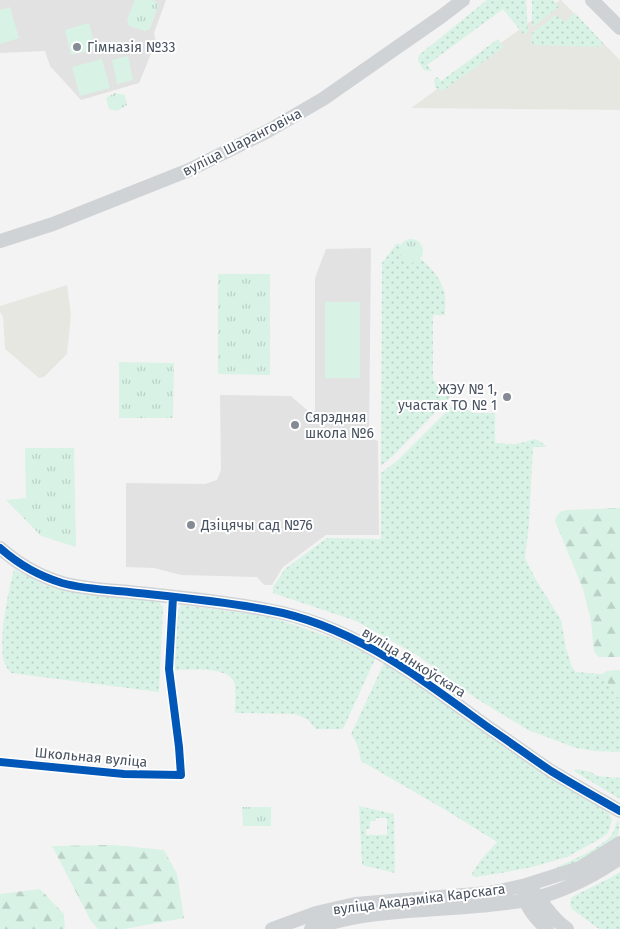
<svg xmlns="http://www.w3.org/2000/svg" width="620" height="929" viewBox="0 0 620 929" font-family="'Fira Sans',sans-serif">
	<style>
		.commercial { fill: #e7e7e2 }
		.education { fill: #e2e2e3 }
		.grass { fill: url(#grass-dots); fill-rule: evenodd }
		.forest { fill: url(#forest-firs) }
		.park { fill: url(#park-tufts) }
		.garden { fill: #d8f2e5 }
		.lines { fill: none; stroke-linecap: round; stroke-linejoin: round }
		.street { stroke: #cfd1d4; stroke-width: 9 }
		.secondary { stroke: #d0d3d6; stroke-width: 14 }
		.cycleway-casing { stroke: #fff; stroke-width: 11 }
		.cycleway { stroke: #0057b8; stroke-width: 8 }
		.poi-dot { fill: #858b94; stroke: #fff; stroke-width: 2 }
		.labels { text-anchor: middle; stroke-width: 4; stroke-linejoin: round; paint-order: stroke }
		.poi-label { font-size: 14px; fill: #495361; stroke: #fff; text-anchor: start }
		.street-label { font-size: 14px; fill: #495361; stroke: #fff }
	</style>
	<defs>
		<pattern id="grass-dots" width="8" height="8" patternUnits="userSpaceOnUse" patternTransform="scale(1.25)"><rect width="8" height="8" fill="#d8f2e5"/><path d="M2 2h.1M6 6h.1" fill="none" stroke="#bbd1c7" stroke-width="1.8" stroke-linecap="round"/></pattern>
		<pattern id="forest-firs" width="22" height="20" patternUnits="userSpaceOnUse" patternTransform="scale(1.25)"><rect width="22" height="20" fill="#d8f2e5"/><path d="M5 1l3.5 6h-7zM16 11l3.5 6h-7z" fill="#bbd1c7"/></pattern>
		<pattern id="park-tufts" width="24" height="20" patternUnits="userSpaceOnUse" patternTransform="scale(1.25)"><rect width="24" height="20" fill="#d8f2e5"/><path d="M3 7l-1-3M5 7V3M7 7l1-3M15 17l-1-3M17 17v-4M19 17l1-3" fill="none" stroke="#bbd1c7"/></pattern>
	</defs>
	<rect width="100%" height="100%" fill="#f4f3f3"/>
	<path class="commercial" d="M560,0h1l59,60v50l-209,-2z
		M67,285l4,29 -4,40 -23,23 -5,1 -34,-29 -2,-32 -3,-5v-6z"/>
	<path class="education" d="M0,0h166l-12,33 2,9 -17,41 -58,17 -31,-34 -5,-15 -45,2z
		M371,248l-2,190 9,3 1,94h-53l-43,32 -11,18h-8l-7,-8 -76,-2 -27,-7 -28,-1v-84l79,1 12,-4 4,-10 -1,-75 71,1 16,14 8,1v-133l11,-29z"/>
	<path class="grass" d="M487,0h39l2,32 -5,2 -20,-25 -76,56 5,6h-3l-5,-1 -6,-9 1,-6z
		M532,0h21l6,7 -27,20z
		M575,13l28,30 -2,4 -67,-2 -3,-3 1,-9 24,-18 9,7z
		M498,39l6,8 -60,43h-4l-5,-3 -1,-8 3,-2 4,4z
		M397,243c20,12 43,27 48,52 1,6 0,13 0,20h-12v64l17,18 -55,57 -14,12 1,-203z
		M458,400l14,13h23v30c8,0 18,2 26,0 15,-3 12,-8 26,4h-14l-4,77 -4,34 11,22 25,40 5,28 6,19 4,5 26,2 15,23 3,1v54l-25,-1 -19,-3 -48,-18 -54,-33 -57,-42 -61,-34 -83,-28v-6l12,-18 42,-31 54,1v-66l16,-12z
		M14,569l31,16 52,10 61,6 5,6 -4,85 -148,-19c-3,-4 -7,-9 -8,-14 -3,-29 4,-61 11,-90z
		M181,605l86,11 34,11 37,13 38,17 -33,72h-27l-9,-10 -12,-5 -60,-1c0,-7 1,-26 -1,-31 -7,-16 -45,-12 -60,-12l4,-60z
		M384,663l224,149 4,8 -4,13 -10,7 -31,17 -35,10 -31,6 -26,4 -4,-2 9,-14 17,-19 -53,-33 -83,-48 -3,-15 -7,-12z
		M575,769l16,3 6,4 23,2v21l-46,-28z
		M359,806l35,8 1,59 -33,-8zM376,818h11v17h-21v-6h4v-8h6z
		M618,819c2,7 2,13 -2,20l-36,22 -21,10 -2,-4c16,-7 41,-18 53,-30 4,-4 6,-13 8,-18z
		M620,872v57h-21l-27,-20c-2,-5 -2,-7 0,-12l36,-18z"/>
	<path class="forest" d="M620,508v149h-21l-5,-5 -3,-31 -8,-32 -28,-68c2,-7 4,-9 11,-11z
		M620,670v28l-3,-1 -15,-23 5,-3z
		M114,845l50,5 13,24 7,44 -60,11h-26l-7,-8 -39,-75z
		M40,889l24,25 1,15h-65v-35z"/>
	<path class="park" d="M135,0h16l6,2 1,4 -8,23 -5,2 -16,-5 -2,-6z
		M115,93l10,2 2,10 -10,6 -8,-2 -3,-11z
		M399 251a12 12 0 1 1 24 0a12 12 0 1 1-24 0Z
		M218,274h52v101l-52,-1z
		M119,362l55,1 -1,55h-54z
		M25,448h49l2,99 -35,-11 -35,-36 20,-2z
		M242,807h29v19h-28z"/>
	<path class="garden" d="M10,7l9,31 -19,6v-34z
		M89,23l7,26 -25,6 -6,-25z
		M128,56l5,24 -16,4 -5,-24z
		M102,59l8,29 -30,8 -8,-29z
		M325,302h35v76h-35z"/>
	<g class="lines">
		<path class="street" d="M0,762l124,12 57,1 -2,-28 -10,-78 4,-72"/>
		<path class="secondary" d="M592,0l28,28
			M0,241l53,-17 136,-54 79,-39 55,-32 119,-83 21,-16
			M0,548c18,16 39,28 62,35 22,6 45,7 67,9 47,5 93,9 139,18 85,15 153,69 221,118 21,14 41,29 62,43 23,14 46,27 69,40
			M272,929l44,-16 39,-9 133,-11 12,-2 26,-6 54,-17 40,-25
			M311,929c57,-20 119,-18 178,-24 12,-2 25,-2 38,-5 33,-7 65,-23 93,-42
			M547,929c-12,-11 -27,-27 -21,-44 10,6 14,16 21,24 6,8 13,15 20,20"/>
		<defs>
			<path id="cycleway" d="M0,548c18,16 39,28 62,35 22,6 45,7 67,9 47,5 93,9 139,18 85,15 153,69 221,118 21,14 41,29 62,43 23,14 46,27 69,40
				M0,762l124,12 57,1 -2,-28 -10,-78 4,-72"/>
		</defs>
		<use href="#cycleway" class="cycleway-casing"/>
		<use href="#cycleway" class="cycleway"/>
	</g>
	<g class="poi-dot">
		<circle cx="77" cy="47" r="5"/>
		<circle cx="507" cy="397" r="5"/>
		<circle cx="295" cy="425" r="5"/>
		<circle cx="191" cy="525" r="5"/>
	</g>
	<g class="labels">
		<g class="poi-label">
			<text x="87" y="52">Гімназія №33</text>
			<text x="497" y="394" text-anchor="end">ЖЭУ № 1,<tspan x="497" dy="16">участак ТО № 1</tspan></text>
			<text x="305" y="422">Сярэдняя<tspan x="305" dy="16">школа №6</tspan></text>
			<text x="201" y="530">Дзіцячы сад №76</text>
		</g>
		<g class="street-label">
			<text transform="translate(242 142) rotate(-27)" y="5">вуліца Шаранговіча</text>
			<text transform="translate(414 662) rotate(32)" y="5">вуліца Янкоўскага</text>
			<text transform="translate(91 757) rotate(5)" y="5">Школьная вуліца</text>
			<text transform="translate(419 899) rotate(-7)" y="5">вуліца Акадэміка Карскага</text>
		</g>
	</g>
</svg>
